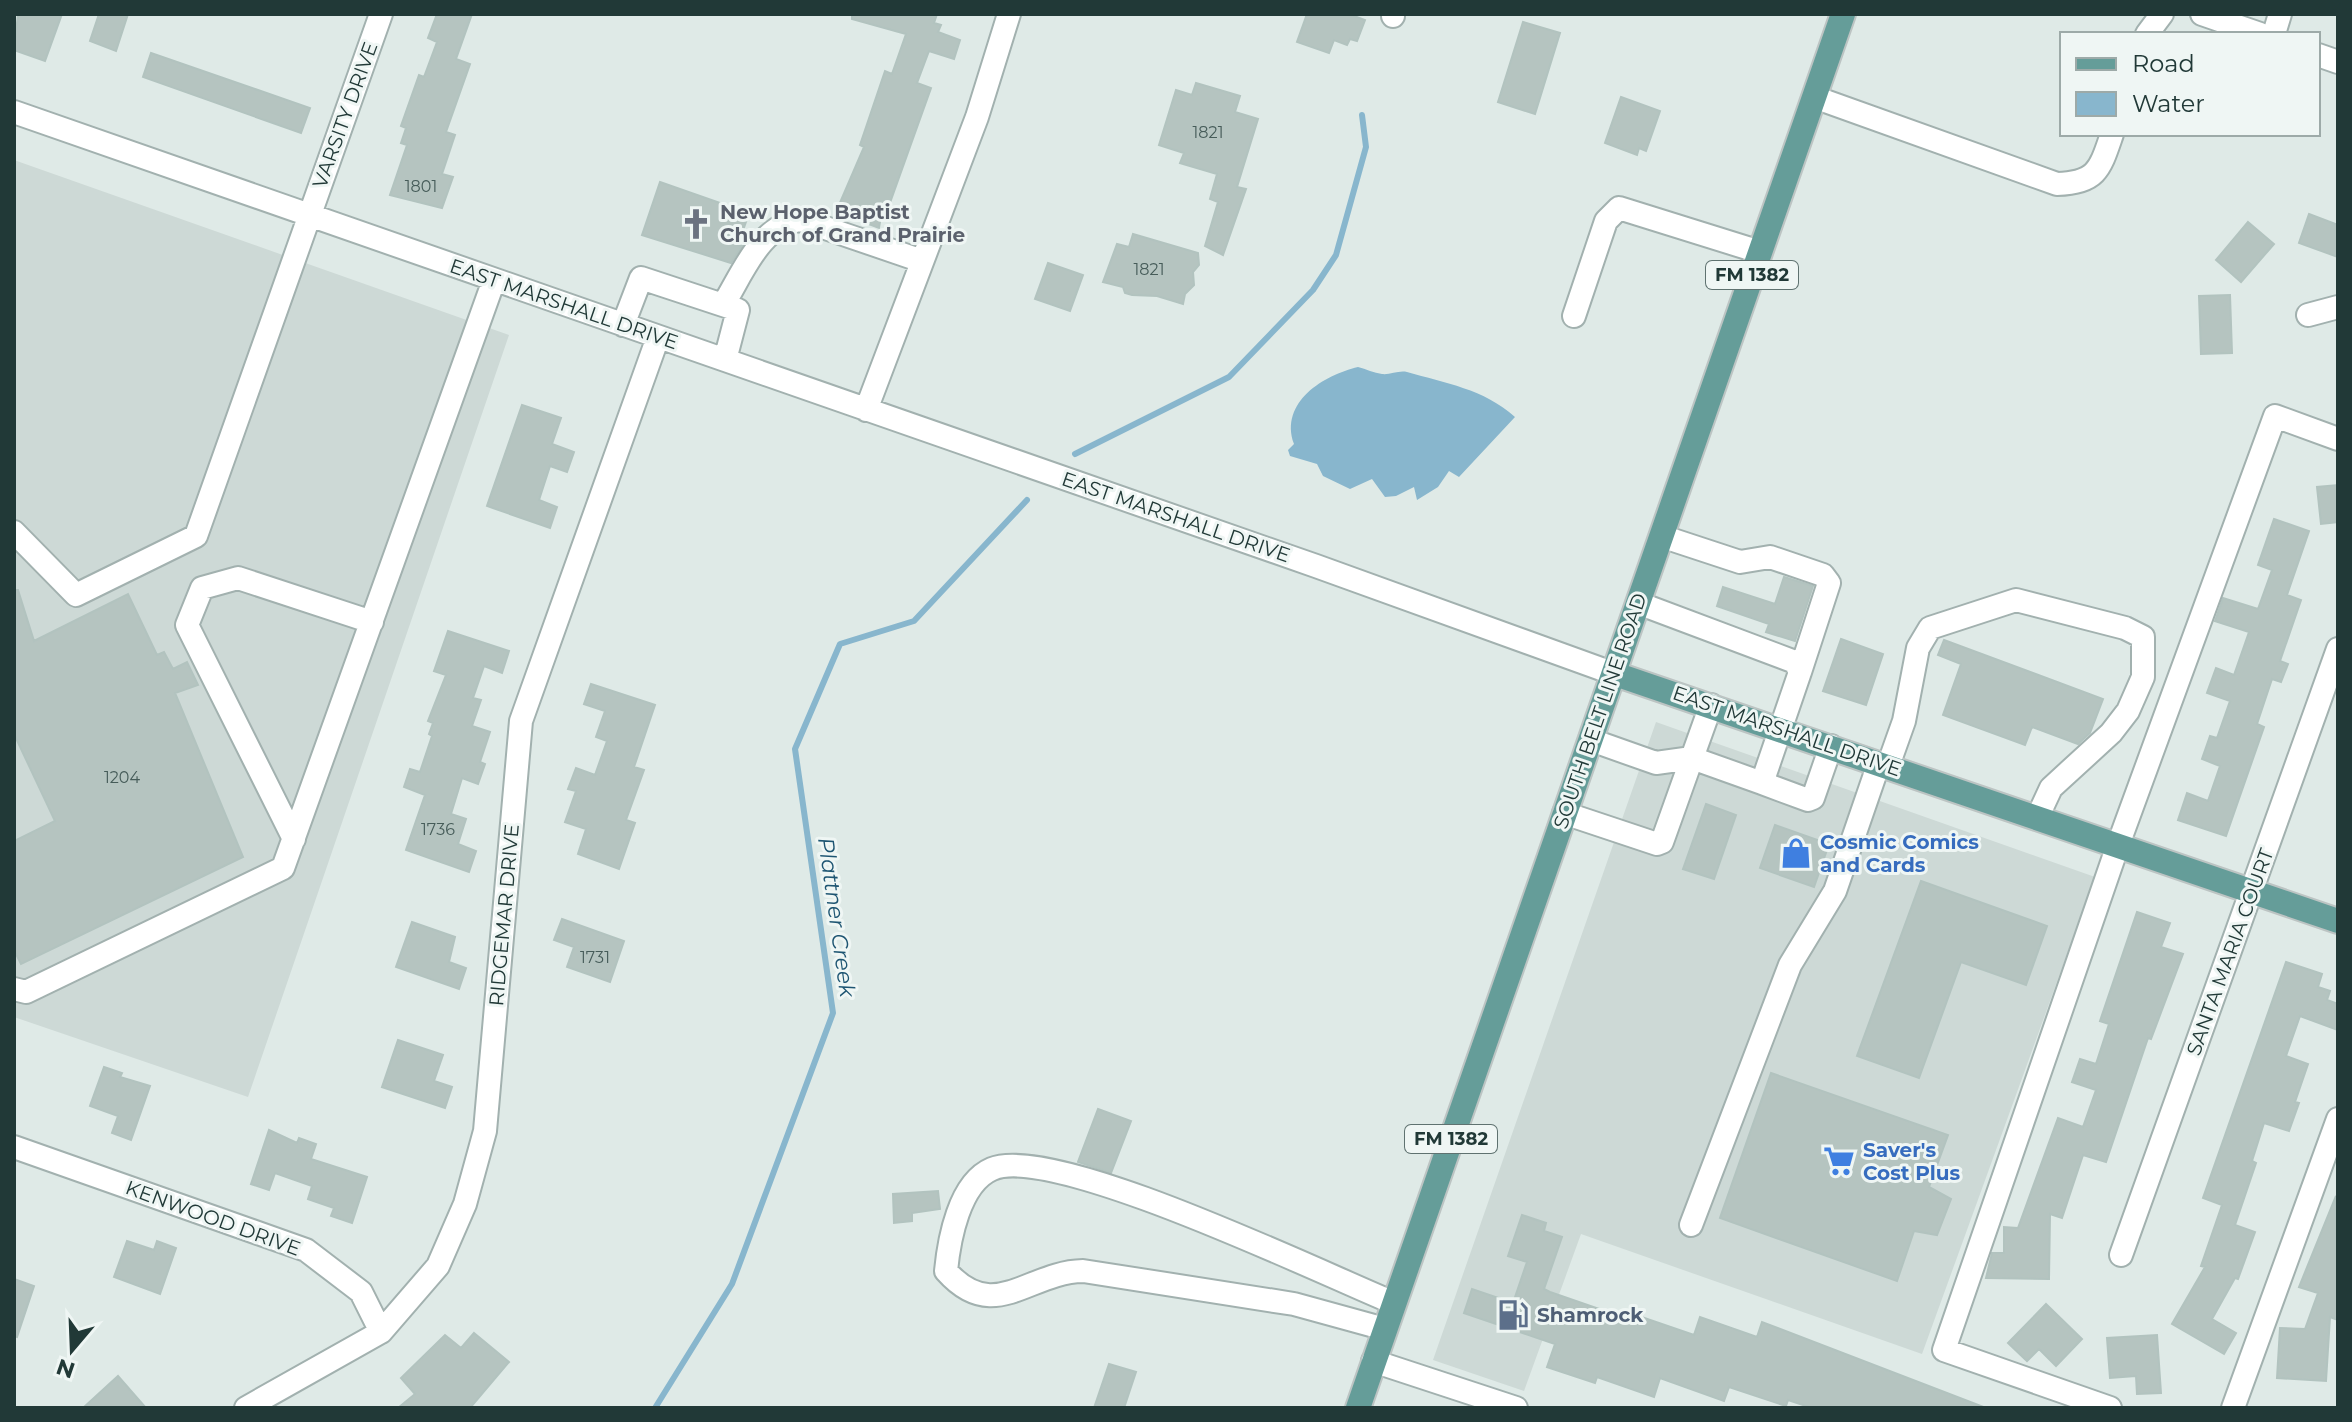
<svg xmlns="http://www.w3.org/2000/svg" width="2352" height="1422" viewBox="0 0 2352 1422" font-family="Montserrat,sans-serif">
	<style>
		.built { fill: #cdd9d6 }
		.water { fill: #88b6cd }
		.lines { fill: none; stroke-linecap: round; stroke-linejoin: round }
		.stream { stroke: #88b6cd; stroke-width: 6 }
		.building { fill: #b5c4c0; stroke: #b2c3bf; stroke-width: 2 }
		.minor-casing { stroke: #a2b1af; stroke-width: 26 }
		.major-casing { stroke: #bcc4c3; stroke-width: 28 }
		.minor { stroke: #fff; stroke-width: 22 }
		.major { stroke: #659d99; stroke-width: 24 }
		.labels { text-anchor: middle; stroke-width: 6; stroke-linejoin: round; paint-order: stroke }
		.number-label { font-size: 16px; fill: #465c59 }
		.shield { fill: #eff6f4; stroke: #5f7270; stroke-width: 2 }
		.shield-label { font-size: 18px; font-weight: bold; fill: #213937 }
		.street-label { font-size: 20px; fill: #213937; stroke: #eff6f4 }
		.worship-label { font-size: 20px; font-weight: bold; fill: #5b616d; stroke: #eff6f4; text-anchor: start }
		.shop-label { font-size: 20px; font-weight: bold; fill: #366cbe; stroke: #eff6f4; text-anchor: start }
		.service-label { font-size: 20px; font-weight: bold; fill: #4e5e75; stroke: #eff6f4; text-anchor: start }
		.water-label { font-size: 22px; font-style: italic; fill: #1e5572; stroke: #eff6f4 }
	</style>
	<rect width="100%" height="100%" fill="#dfeae7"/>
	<path class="built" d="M14,160l495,175 -261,762 -234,-80z
		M1656,722l439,155 -173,477 -341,-120 -57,157 -91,-31z"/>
	<path class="water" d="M1358,367c8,2 16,6 24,7 8,1 17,-4 25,-2 38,11 77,17 108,45l-56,60 -10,-6 -11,16 -21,13 -3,-13 -18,9 -11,1 -13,-18 -22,10 -27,-13 -6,-12 -27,-8 -2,-6 6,-6c-15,-42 30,-69 64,-77z"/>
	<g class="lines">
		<path class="stream" d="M1075,454l154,-77 84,-87 23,-35 30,-108 -4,-32
			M655,1408l77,-124 101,-271 -38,-264 45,-105 74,-23 113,-121"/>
	</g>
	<path class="building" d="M18,14h44l-17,47 -31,-11z
		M99,14h29l-12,37 -26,-10z
		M437,14h35l-16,45 14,5 -24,68 9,3 -13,39 11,3 -11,31 -52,-13 17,-50 -6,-2 5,-15 -5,-2 18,-51 5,2 13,-35 -9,-4z
		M852,14h85l-3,9 7,2 -3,7 22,8 -6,19 -25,-8 -12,32 14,5 -44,123 -5,-1 -3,18 -43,-16 28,-65 -4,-2 25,-74 7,3 14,-40 -54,-15z
		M1307,14h42l16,6 -8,21 -7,-2 -3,6 -13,-5 -5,13 -32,-11z
		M1523,22l37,11 -25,81 -37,-12z
		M151,53l159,55 -9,25 -158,-56z
		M1196,83l44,13 -5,16 23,7 -21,68 9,2 -23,66 -18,-9 13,-44 -8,-3 7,-25 -37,-11 4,-10 -25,-8 17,-55 16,5z
		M1621,97l39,14 -14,40 -7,-3 -2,7 -32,-12z
		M660,182l89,31 -11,32 4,1 -11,17 -89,-28z
		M2309,214l29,11v32l-39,-14z
		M2248,222l26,22 -33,38 -25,-22z
		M1133,234l65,19 1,12 -6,7 1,13 -9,9 -2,10 -26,-8 -25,-1 -7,-2 -2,-6 -20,-5 14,-38 12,3z
		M1048,263l35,12 -13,36 -35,-12z
		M2230,295l2,58 -31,1 -2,-58z
		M522,405l39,13 -9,26 22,8 -7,20 -17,-6 -11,34 18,7 -7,21 -63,-22z
		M2338,485v37l-17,2 -4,-37z
		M2274,519l35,12 -22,64 14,5 -21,61 8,3 -7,18 -9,-3 -15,45 7,3 -38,109 -48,-16 9,-27 21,8 12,-35 -18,-7 8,-23 7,2 13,-37 -23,-8 9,-25 18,7 15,-43 -34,-11 8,-23 35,11 14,-39 -14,-5z
		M1784,577l29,9 -18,55 -29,-9 3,-8 -52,-18 6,-19 52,17z
		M14,590h4l16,51 94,-47 29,61 7,-3 9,17 14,-7 11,23 -23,8 68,164 -222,107 -7,-14v-109l41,-20 -41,-87z
		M448,631l61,20 -7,22 -18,-7 -11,32 8,2 -9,26 18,6 -10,30 5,2 -7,20 -16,-6 -11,36 15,5 -8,25 18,7 -7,21 -63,-22 19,-55 -21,-8 6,-18 10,3 12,-36 -3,-2 4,-11 -5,-2 18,-46 -12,-4z
		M1841,639l42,15 -17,51 -43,-14z
		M1944,640l159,59 -13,34 -12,11 -46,-17 -7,18 -82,-30 18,-51 -23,-9z
		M591,684l64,21 -21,62 10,3 -18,50 9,3 -16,46 -41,-15 8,-25 -21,-7 11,-31 -8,-2 8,-21 19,7 12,-34 -11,-4 9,-26 -21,-7z
		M1706,804l30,11 -22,64 -31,-10z
		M1775,825l54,19 -15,43 -54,-19z
		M1921,881l126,45 -21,59 -65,-23 -42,116 -62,-22z
		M2137,912l33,11 -9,24 22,7 -32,85 -3,-1 -42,124 -23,-7 -21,63 -12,-4 -1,65 -63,-1 6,-25h12v-26l14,1 40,-110 25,9 13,-37 -24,-8 8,-23 16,5 13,-40 -9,-3z
		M562,919l62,22 -14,41 -43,-15 7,-20 -20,-7z
		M412,922l43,15 -6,25 17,6 -7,21 -63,-22z
		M2286,962l36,12 -4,13 12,4 -3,9 11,4v26l-38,-14 -14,40 22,8 -13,38 4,1 -10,28 -25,-8 -12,38 4,2 -21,62 20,7 -17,47 -3,-1 -23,41 24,14 -12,21 -52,-30 33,-57 -4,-1 21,-61 -19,-7z
		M398,1040l45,15 -9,26 18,6 -7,21 -63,-21z
		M104,1067l18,6 -2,4 30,9 -19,54 -19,-7 6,-17 -28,-10z
		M1771,1073l177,62 -19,52 22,12 -14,36 -23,-4 -17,50 -177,-63z
		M1098,1109l33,12 -20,52 -33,-11z
		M269,1130l28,13 2,-5 17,6 -5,15 56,18 -15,46 -21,-7 3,-8 -26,-9 4,-13 -37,-13 -6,17 -18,-6z
		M938,1191l2,18 -28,4v8l-18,2 -1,-29z
		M2336,1196l2,124 -8,-3 -4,64 -49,-3 3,-50 25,1 13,-36 -19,-6z
		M1522,1215l24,8 -2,8 18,6 -18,52 6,3 78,27 2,-6 64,22 6,-18 57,20 5,-15 224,86h-174l-24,-8 -2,6 -57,-19 -5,14 -64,-23 -6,19 -57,-20 -2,6 -48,-16 8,-23 -91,-31 8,-24 41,14 14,-41 -19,-6z
		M127,1241l27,9 3,-9 19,7 -16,46 -46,-17z
		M14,1279l20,7 -17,51 -3,-1z
		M2046,1304l36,35 -26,27 -17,-17 -12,12 -19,-18z
		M474,1333l35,29 -39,46h-72l17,-14 -14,-16 44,-43 16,13z
		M2157,1335l4,58 -24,1 -1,-18 -26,2 -3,-40z
		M1109,1364l27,8 -12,36h-30z
		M118,1376l28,32h-63z"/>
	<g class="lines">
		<defs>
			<path id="minor" d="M2202,14l58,20
				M1393,16v-2
				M2147,34l15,-20
				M2274,34l6,-20
				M2318,55l20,7
				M1814,97l243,87c40,-1 43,-15 55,-50
				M14,112l1302,454 299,108
				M723,305c20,-32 38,-82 79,-85l120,41
				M2308,315l30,-8
				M1574,316l32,-95 13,-13 141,44
				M623,325l18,-47 97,32 -13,50
				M866,410l111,-293 32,-103
				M14,532l62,63 120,-59 185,-522
				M1661,536l79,26 30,-5 53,18 6,8 -29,89
				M1638,603l157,59 5,10 -38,111 46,17 5,-2 18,-52
				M1711,705l-19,53 70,25
				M1591,740l65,23 36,-5
				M1888,766l16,-45 14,-73 12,-20 86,-28 109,28 18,9v40l-15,34 -17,22 -60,55 -14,30
				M1564,813l93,31 5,-2 30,-84
				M294,839l-107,-214 15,-37 36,-10 134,44
				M14,989l12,3 257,-124 211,-588
				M14,1147l292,103 55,42 20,40
				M1691,1225l99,-260 45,-74 44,-128
				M2121,1255l217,-606
				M1385,1329l-91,-25 -211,-33c-55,1 -89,54 -137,0 3,-31 13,-88 46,-102 61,-26 331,105 402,134
				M1373,1361l143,47
				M246,1408l135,-76 57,-66 27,-62 20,-73 36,-410 137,-384
				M2110,1408l-166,-58 174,-505 157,-429 63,23
				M2233,1408l105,-289"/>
			<path id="major" d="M1615,674l723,247
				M1358,1408l485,-1394"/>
		</defs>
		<use href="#minor" class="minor-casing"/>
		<use href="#major" class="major-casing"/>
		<use href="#minor" class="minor"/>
		<use href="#major" class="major"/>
	</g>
	<defs>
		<symbol id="church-bare" viewBox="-9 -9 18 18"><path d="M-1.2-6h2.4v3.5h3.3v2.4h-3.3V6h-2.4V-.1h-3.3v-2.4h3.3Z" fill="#6b7280" stroke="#eff6f4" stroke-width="2.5" paint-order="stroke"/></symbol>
		<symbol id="shop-bare" viewBox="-9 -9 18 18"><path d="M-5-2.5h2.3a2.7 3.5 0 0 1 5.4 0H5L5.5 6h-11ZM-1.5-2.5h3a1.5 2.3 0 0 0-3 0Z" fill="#3f7fe0" stroke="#eff6f4" stroke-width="2.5" paint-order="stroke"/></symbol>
		<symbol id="supermarket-bare" viewBox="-9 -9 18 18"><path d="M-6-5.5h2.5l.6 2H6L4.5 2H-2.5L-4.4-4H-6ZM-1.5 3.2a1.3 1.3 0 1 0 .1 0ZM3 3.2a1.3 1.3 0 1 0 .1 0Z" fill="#3f7fe0" stroke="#eff6f4" stroke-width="2.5" paint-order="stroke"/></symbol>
		<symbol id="fuel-bare" viewBox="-9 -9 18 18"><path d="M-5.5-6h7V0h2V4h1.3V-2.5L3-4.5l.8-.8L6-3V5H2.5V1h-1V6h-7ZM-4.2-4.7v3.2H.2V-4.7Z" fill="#5c6f8a" stroke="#eff6f4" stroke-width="2.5" paint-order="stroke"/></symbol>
	</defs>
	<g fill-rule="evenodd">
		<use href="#church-bare" x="674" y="202" width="44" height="44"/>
		<use href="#shop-bare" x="1774" y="831" width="44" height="44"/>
		<use href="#supermarket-bare" x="1817" y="1139" width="44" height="44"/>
		<use href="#fuel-bare" x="1491" y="1293" width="44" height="44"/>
	</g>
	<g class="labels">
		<g class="number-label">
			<text x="1208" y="138">1821</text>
			<text x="421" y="192">1801</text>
			<text x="1149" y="275">1821</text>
			<text x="122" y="783">1204</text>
			<text x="438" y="835">1736</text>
			<text x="595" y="963">1731</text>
		</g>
		<g class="shield">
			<rect x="1706" y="261" width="92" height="28" rx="6"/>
			<rect x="1405" y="1125" width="92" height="28" rx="6"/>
		</g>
		<g class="shield-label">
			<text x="1752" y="281">FM 1382</text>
			<text x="1451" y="1145">FM 1382</text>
		</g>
		<g class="street-label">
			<text transform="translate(345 115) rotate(-70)" y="7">VARSITY DRIVE</text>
			<text transform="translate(564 304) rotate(19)" y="7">EAST MARSHALL DRIVE</text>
			<text transform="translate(1176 517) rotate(19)" y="7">EAST MARSHALL DRIVE</text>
			<text transform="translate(1600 711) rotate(-71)" y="7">SOUTH BELT LINE ROAD</text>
			<text transform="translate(1787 731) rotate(19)" y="7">EAST MARSHALL DRIVE</text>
			<text transform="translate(504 915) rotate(-85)" y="7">RIDGEMAR DRIVE</text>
			<text transform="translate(2230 952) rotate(-70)" y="7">SANTA MARIA COURT</text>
			<text transform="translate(213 1218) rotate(20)" y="7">KENWOOD DRIVE</text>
		</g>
		<g class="worship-label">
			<text x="720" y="219">New Hope Baptist<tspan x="720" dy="23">Church of Grand Prairie</tspan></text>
		</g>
		<g class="shop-label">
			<text x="1820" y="849">Cosmic Comics<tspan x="1820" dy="23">and Cards</tspan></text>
			<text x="1863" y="1157">Saver's<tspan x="1863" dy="23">Cost Plus</tspan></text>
		</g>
		<g class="service-label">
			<text x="1537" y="1322">Shamrock</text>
		</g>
		<g class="water-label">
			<text transform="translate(837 917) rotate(82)" y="8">Plattner Creek</text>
		</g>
	</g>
	<rect width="2352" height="1422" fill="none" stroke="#213937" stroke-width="32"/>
	<rect x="2060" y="32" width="260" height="104" fill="#eff6f4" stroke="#9daaa8" stroke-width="2"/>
	<rect x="2076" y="58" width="40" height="12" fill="#659d99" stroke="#9daaa8" stroke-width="2"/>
	<text x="2132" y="72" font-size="24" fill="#213937">Road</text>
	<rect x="2076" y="92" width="40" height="24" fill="#88b6cd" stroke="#9daaa8" stroke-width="2"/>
	<text x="2132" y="112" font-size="24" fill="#213937">Water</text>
	<g transform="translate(72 1350) rotate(199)" stroke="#eff6f4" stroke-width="6" paint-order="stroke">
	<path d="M0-6L14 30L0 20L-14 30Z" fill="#213937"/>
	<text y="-12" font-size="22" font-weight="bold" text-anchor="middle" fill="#213937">N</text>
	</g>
</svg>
